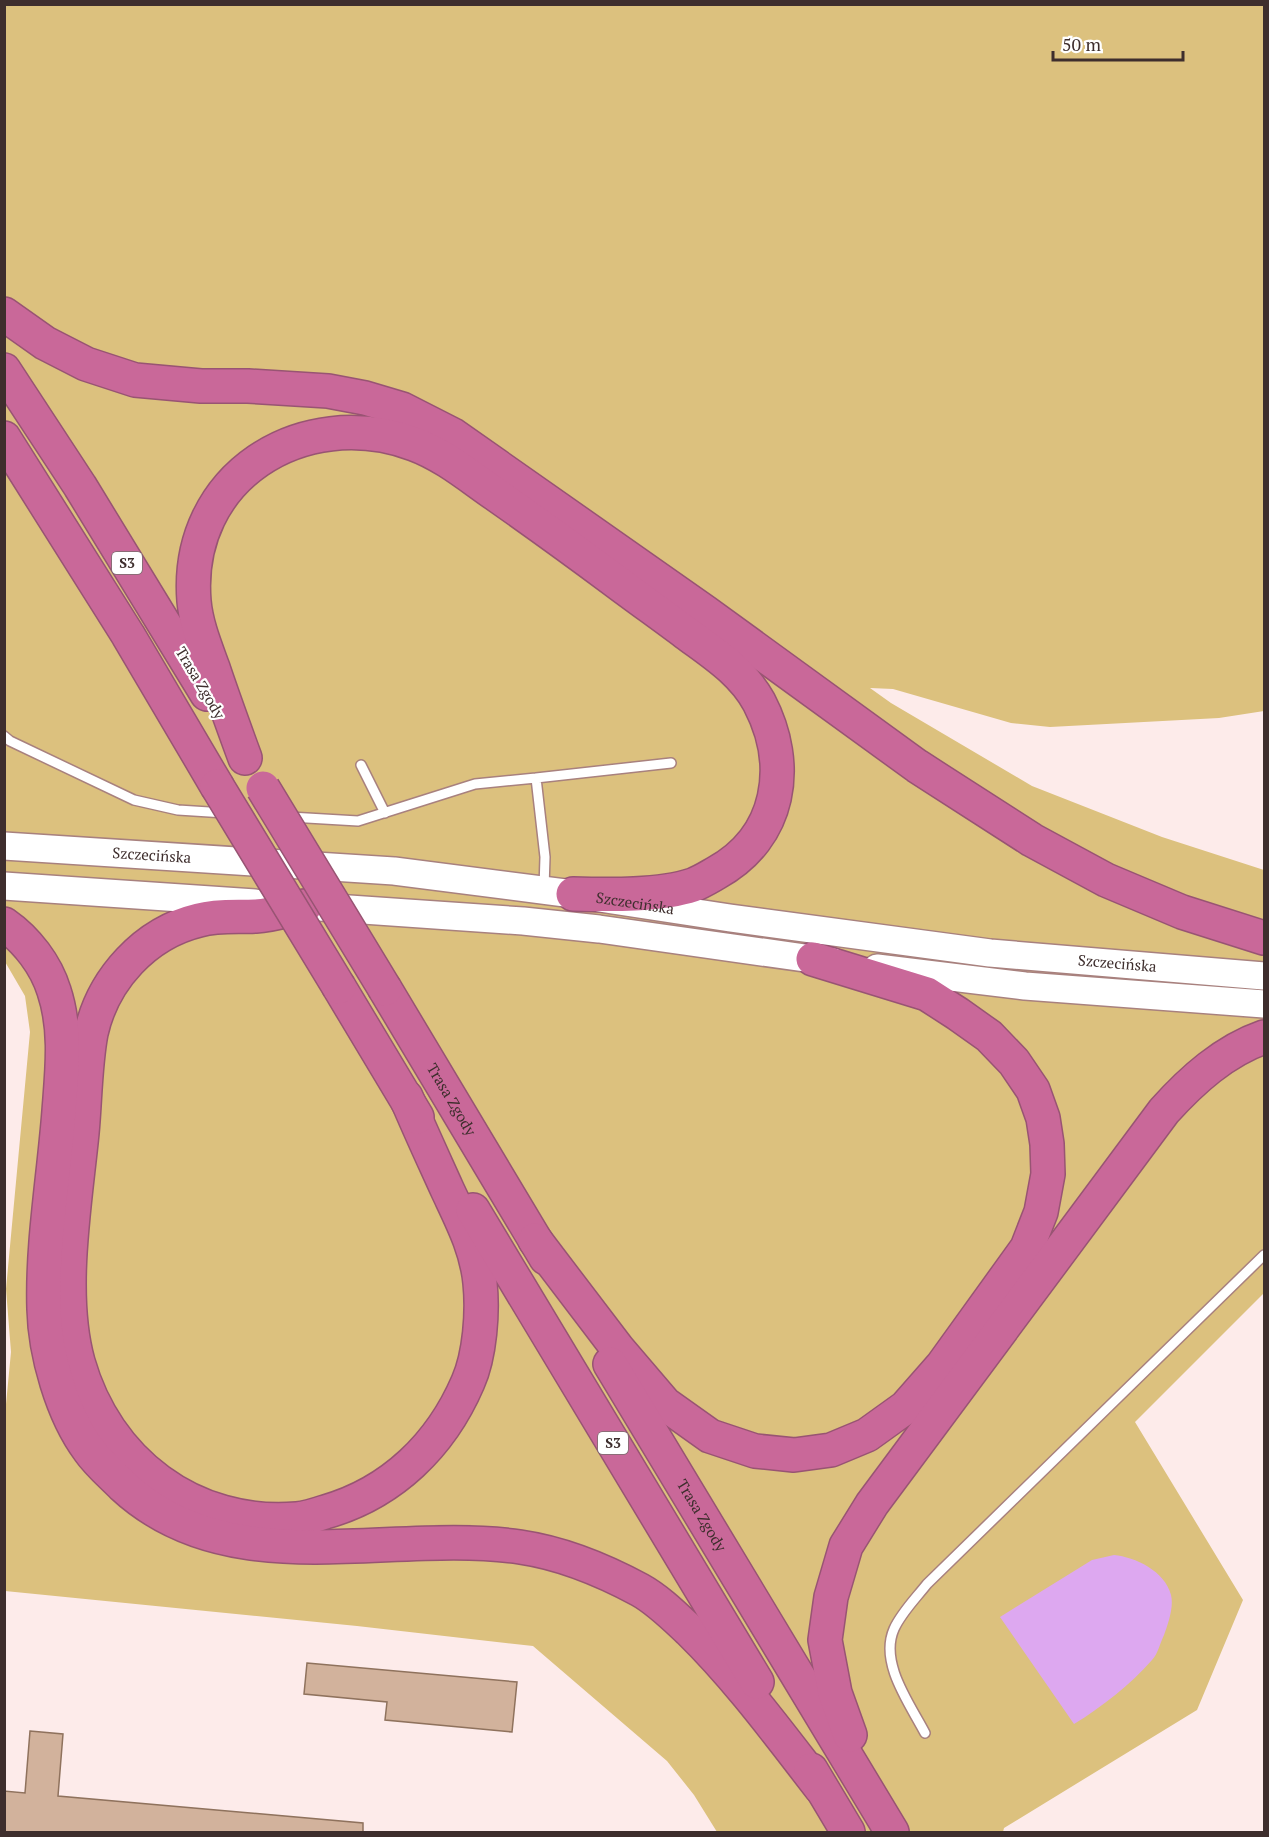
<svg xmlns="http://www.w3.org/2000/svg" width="1269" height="1837" viewBox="0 0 1269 1837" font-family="'PT Serif',serif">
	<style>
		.green { fill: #dcc17e }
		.water { fill: #dda8f0 }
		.building { fill: #d2b29c; stroke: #8f725d; stroke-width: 1.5 }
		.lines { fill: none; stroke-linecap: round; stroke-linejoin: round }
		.lane-casing { stroke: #a8817e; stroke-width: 12 }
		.secondary-casing { stroke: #a8817e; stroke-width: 30 }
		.highway-casing { stroke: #985473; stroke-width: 36 }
		.lane { stroke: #fff; stroke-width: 9 }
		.secondary { stroke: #fff; stroke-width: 27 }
		.highway { stroke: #c96899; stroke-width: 33 }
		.highway-bridge-casing { stroke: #985473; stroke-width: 36; stroke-linecap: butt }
		.highway-bridge { stroke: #c96899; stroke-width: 33 }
		.labels { text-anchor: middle; stroke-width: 4.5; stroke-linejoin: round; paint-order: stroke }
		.shield { fill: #fff; stroke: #786d6c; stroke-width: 1.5 }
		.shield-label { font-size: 14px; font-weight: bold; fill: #3e2e2d }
		.street-label { font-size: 15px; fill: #3e2e2d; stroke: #fff }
	</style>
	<rect width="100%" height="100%" fill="#fdebea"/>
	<path class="green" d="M4,5h1260v706l-45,7 -169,9 -39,-4 -118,-34 -23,-1 21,15 141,83 130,51 102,33v423l-129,129 108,178 -46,110 -193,118 -1,4h-286l-23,-37 -27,-34 -134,-115 -176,-20 -352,-35 -1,-166 7,-73 -5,-63 24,-257 -5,-36 -21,-36z"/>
	<path class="water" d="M1114,1555c21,2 51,16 57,40 3,12 -3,29 -7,40 -4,8 -6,19 -12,25 -22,25 -50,47 -78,64l-74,-107 92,-57z"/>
	<path class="building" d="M307,1663l210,19 -5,50 -127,-12 2,-18 -83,-8z
		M30,1731l33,3 -5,62 305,27v10h-359v-42l21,2z"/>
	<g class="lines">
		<defs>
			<path id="lane" d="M4,736l6,5 124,59 44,10 47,3
				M361,765l24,48
				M290,817l68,4 117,-37 61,-6
				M544,888l1,-31 -9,-79 135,-15
				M925,1733c-15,-29 -46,-70 -31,-104 7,-16 22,-31 33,-45l337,-329"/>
			<g id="secondary">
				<path id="s1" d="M4,846l390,25 179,23 157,24 260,35 274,23"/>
				<path d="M4,886l251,17"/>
				<path d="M320,907l203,14 76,8 234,33"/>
				<path d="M877,968l148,18 239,18"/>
			</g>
			<g id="highway">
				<path d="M4,314l41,29 41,21 49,16 66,6h47l80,5 37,7 37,11 51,26 252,177 212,154 115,74 74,40 76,32 82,26"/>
				<path d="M4,370l76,116 127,208"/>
				<path d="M4,438l124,197 89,151"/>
				<path d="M245,758c-11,-30 -22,-60 -32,-90 -8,-22 -17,-44 -19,-67 -10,-124 108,-198 220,-157 30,11 55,32 81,50 40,28 80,57 119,86 24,18 48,35 72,53 27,20 56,38 73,69 33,63 22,135 -43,171 -7,4 -15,9 -23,12 -33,11 -84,10 -120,9"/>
				<path d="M305,906c-15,3 -32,9 -49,10 -19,1 -38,-1 -57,4 -54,13 -96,59 -108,113 -6,31 -6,69 -9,100 -7,71 -23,160 -4,229 28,99 115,166 219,157 10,-1 19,-4 28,-7 67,-19 116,-67 143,-130 12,-27 15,-70 12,-99 -3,-34 -19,-64 -33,-94 -14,-31 -28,-61 -41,-92"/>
				<path d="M4,924c23,16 42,41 50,67 13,39 8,80 5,120 -5,66 -17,132 -15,198 1,44 18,105 45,141 9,13 22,24 34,36 108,100 266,42 397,61 41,6 83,23 120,43 18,10 34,26 49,40 49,48 90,104 132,158"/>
				<path d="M339,987l78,130"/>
				<path id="s2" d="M385,989l161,269"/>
				<path d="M473,1210l284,472"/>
				<path d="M535,1240l83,109 47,55 45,32 45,15 39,4 37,-5 36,-15 39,-28 36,-41 85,-118 14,-36 7,-38 -1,-30 -4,-26 -10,-28 -19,-28 -25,-26 -31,-22 -31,-20 -114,-35"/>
				<path id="s3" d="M610,1364l282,468"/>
				<path d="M850,1735l-15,-42 -10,-53 6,-43 15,-51 26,-42 292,-393c28,-31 60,-60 100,-74"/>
				<path d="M811,1770l37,62"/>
			</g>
		</defs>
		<use href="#lane" class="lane-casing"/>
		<use href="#secondary" class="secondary-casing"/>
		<use href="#highway" class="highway-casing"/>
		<use href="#lane" class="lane"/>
		<use href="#secondary" class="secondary"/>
		<use href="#highway" class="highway"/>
		<defs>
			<path id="highway-bridge" d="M217,786l122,201
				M263,788l122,201"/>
		</defs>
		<use href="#highway-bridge" class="highway-bridge-casing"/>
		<use href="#highway-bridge" class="highway-bridge"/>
	</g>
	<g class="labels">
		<g class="shield">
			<rect x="112" y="552" width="30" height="22" rx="4.5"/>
			<rect x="598" y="1432" width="30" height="22" rx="4.5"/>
		</g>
		<g class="shield-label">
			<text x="127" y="568">S3</text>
			<text x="613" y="1448">S3</text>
		</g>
		<g class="street-label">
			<text transform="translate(200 683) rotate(59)" y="5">Trasa Zgody</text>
			<text dy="5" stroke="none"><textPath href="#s1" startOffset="148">Szczecińska</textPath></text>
			<text dy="5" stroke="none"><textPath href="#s1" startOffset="634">Szczecińska</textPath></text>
			<text dy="5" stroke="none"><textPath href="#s1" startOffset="1120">Szczecińska</textPath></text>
			<text dy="5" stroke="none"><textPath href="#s2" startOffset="129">Trasa Zgody</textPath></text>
			<text dy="5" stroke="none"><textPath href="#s3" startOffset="177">Trasa Zgody</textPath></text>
		</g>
	</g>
	<rect width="1269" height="1837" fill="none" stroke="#3e2e2d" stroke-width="12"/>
	<path d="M1053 51v9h130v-9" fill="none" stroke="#3e2e2d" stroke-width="3"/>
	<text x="1062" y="51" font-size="18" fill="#3e2e2d" stroke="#ffffff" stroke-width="4.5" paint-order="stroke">50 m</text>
</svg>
